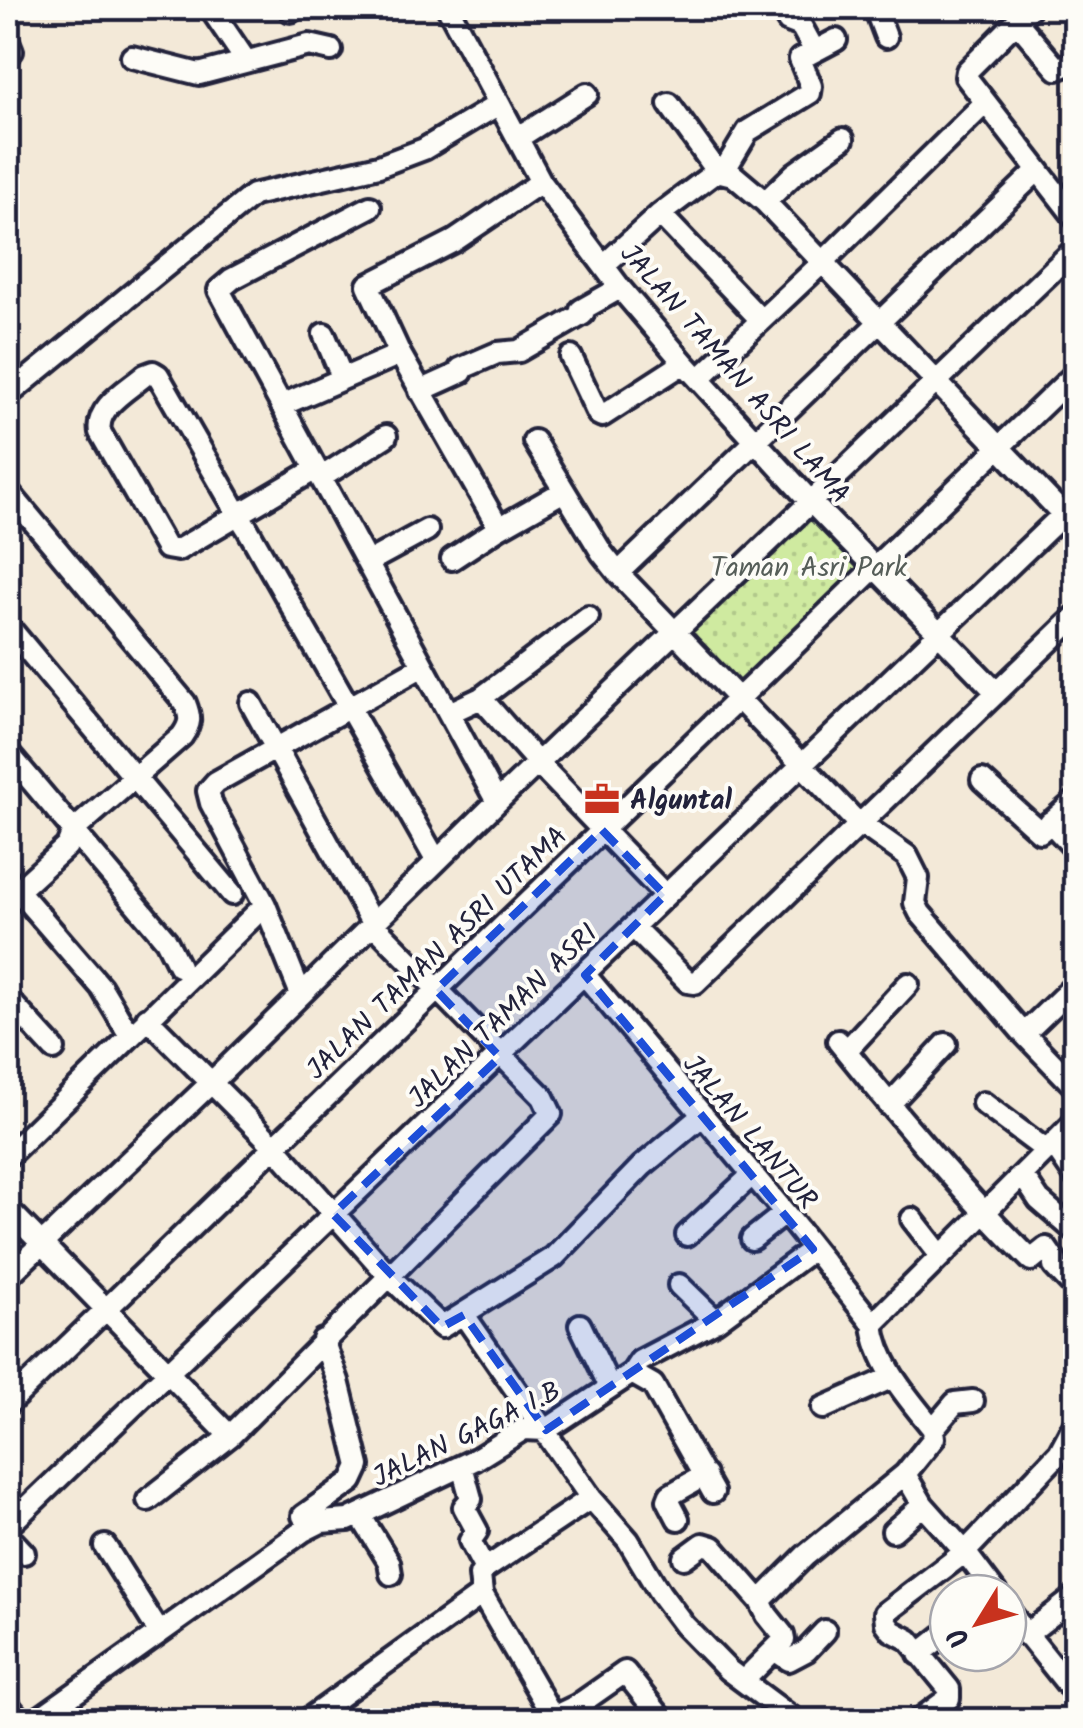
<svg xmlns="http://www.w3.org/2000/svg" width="1083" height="1728" viewBox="0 0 1083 1728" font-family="Kalam,sans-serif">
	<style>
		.grass { fill: url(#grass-dots); stroke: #78866e; stroke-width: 2.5 }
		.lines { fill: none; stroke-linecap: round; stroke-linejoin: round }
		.minor-casing { stroke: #22223b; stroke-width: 28 }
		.minor { stroke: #fdfcf7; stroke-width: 20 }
		.marked { fill: #1d4ed8; fill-opacity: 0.2; stroke: #1d4ed8; stroke-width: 8; stroke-dasharray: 20 12; stroke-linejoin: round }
		.labels { text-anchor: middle; stroke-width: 8; stroke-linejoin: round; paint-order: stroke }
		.street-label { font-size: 28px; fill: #22223b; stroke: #fdfcf7 }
		.park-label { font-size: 28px; fill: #565e59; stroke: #fdfcf7 }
		.poi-label { font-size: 28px; font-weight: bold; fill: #22223b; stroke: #fdfcf7; text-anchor: start }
	</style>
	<defs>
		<pattern id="grass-dots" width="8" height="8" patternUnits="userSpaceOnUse" patternTransform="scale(2.5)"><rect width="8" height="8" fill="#cfeaa0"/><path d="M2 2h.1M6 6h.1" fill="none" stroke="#b1c88b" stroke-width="1.8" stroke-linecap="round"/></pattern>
	</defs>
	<rect width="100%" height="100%" fill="#f3e9d8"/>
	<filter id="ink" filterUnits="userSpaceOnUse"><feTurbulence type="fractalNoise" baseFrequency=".01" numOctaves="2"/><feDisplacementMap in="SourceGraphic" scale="20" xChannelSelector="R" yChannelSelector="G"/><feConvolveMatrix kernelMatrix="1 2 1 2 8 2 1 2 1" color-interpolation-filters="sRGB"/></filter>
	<g filter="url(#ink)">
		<path class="grass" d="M810,498l68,68 -139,131 -62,-65z"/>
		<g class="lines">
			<defs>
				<path id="minor" d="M210,8l36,53
					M448,8l93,174 79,106 64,75 127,139 184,189
					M780,8l8,13 13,5 13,24
					M875,8l11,29
					M1030,8l-63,63 -1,6 110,142
					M291,11l4,-3
					M1017,22l40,47 19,-8
					M8,41l4,10
					M132,57l67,17 110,-29 22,5
					M669,104l48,67
					M518,138l69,-44
					M724,171l24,-40 62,-38 1,-7 -11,-27 36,-19
					M765,202l29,-28 49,-35
					M370,207l-138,72 -13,11 278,512
					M660,214l101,106
					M604,265l56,-51 57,-43 16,4 32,27 311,326
					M324,334l18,43
					M400,354l-32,-69 86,-44 87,-59
					M571,357l27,57 4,2 82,-53
					M699,379l123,-116 162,-159
					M420,391l42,-19 -2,-3 37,-16 22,-2 64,-37 -2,-4 39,-22
					M8,395l245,-200 126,-29 45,-17 75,-45
					M282,405l118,-51 99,174 65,-37
					M534,441l68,112 16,20 234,244 55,39 11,22 -3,25 5,10 104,121 52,54
					M316,469l-138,81 -12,-2 -66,-116c-5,-25 28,-42 45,-57l8,-3 5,3 80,139 9,14 189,332
					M322,477l64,-41
					M8,491l177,212c6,15 6,20 -3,33l-109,95 -6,15 -59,54
					M452,559l47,-31
					M368,562l59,-32
					M618,573l420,-403
					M8,626l224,268
					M481,698l107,-81
					M449,713l32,-15 57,65 127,132
					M8,753l158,187 13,26
					M982,780l58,52 36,-32
					M1050,822l26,28
					M8,879l93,108 25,42
					M633,927l55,55 7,1 381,-367
					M585,975l200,238 88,111
					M300,992l-35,-87 -54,-102 -3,-12 8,-9 207,-116
					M8,999l46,50
					M147,1018l127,128 116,131 52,50 112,-70 88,-91 61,-51
					M1024,1034l52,-50
					M838,1041c61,76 123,150 193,219l15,-12 9,13 -1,5 22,23
					M846,1051l62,-67
					M983,1103l64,48
					M889,1105l57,-61
					M1054,1145l22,32
					M8,1156l257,-251
					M1023,1176l16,24 37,32
					M8,1209l222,227
					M912,1219l29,37
					M687,1235l64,-59
					M752,1239l33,-26
					M8,1276l203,-193 286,-281 579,-554
					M679,1285l37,36
					M464,1315l127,183 37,42 32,53 24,32 44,45 67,50
					M580,1325l30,62
					M632,1373l21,12 60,107
					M8,1404l1068,-1031
					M823,1408l70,-31
					M933,1429l22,-26 18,-2
					M462,1466l9,33 -7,8 13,24 -7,10 15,28
					M905,1474l18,31 42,47 31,41
					M591,1498l-106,71 -5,6 2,19 71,123 25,-12 47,-33 38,48
					M148,1500l82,-64 321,-322 -8,-17 -171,-174 -121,-220
					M360,1515l29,47 2,12
					M303,1516l49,-35 7,-15 -21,-85 -15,-41
					M678,1519l-10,-19 2,-5 35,-20
					M8,1526l1068,-1024
					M893,1531l30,-26
					M8,1536l16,17
					M105,1546l54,86
					M684,1558l19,-14 10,3 47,54 7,14 16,20 1,5 -41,41
					M760,1601l45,-45 100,-82 29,-36 -1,-9c-24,-30 -56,-65 -60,-105l203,-203
					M1008,1610l68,85
					M1026,1635l50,-39
					M774,1650l15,10 17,-9 19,-20
					M919,1654l23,-18
					M8,1705l12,15
					M37,1720l266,-189 18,-9 27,-2 128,-61 48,-30 22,1 86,-57 8,-12 76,-40 97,-72
					M307,1720l175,-126
					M919,1720l30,-22v-9l-40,-49 -17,-9 -6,-8 -1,-10 80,-61 94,-99 17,-32"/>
			</defs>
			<use href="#minor" class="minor-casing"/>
			<use href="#minor" class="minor"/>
		</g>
	</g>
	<path class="marked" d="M602,830l63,65 -80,80 228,274 -267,181 -82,-115 -22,12 -109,-113 167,-157 -64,-67z"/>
	<defs>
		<symbol id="office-bare" viewBox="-9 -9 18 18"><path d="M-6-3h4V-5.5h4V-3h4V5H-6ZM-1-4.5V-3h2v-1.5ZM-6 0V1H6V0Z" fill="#c8321e" stroke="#fdfcf7" stroke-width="2.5" paint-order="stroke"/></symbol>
	</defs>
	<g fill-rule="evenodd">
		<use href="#office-bare" x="577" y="774" width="50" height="50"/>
	</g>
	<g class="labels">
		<g class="street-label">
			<text transform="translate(736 373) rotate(49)" y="10">JALAN TAMAN ASRI LAMA</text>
			<text transform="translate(436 952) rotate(-44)" y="10">JALAN TAMAN ASRI UTAMA</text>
			<text transform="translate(502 1015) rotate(-44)" y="10">JALAN TAMAN ASRI</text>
			<text transform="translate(751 1131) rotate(50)" y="10">JALAN LANTUR</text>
			<text transform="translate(466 1433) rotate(-26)" y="10">JALAN GAGA I.B</text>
		</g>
		<g class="park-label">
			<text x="809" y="576">Taman Asri Park</text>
		</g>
		<g class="poi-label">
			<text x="630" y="809">Alguntal</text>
		</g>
	</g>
	<rect width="1083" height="1728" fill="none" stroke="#fdfcf7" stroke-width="40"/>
	<rect x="20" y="20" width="1043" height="1688" fill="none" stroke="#22223b" stroke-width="4" filter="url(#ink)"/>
	<g transform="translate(978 1623) rotate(233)"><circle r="48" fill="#fdfcf7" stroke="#a5a5ac" stroke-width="2.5"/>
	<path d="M0-8L18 38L0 25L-18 38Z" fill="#c8321e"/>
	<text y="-15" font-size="28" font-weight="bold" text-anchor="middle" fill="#22223b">U</text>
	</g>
</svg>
